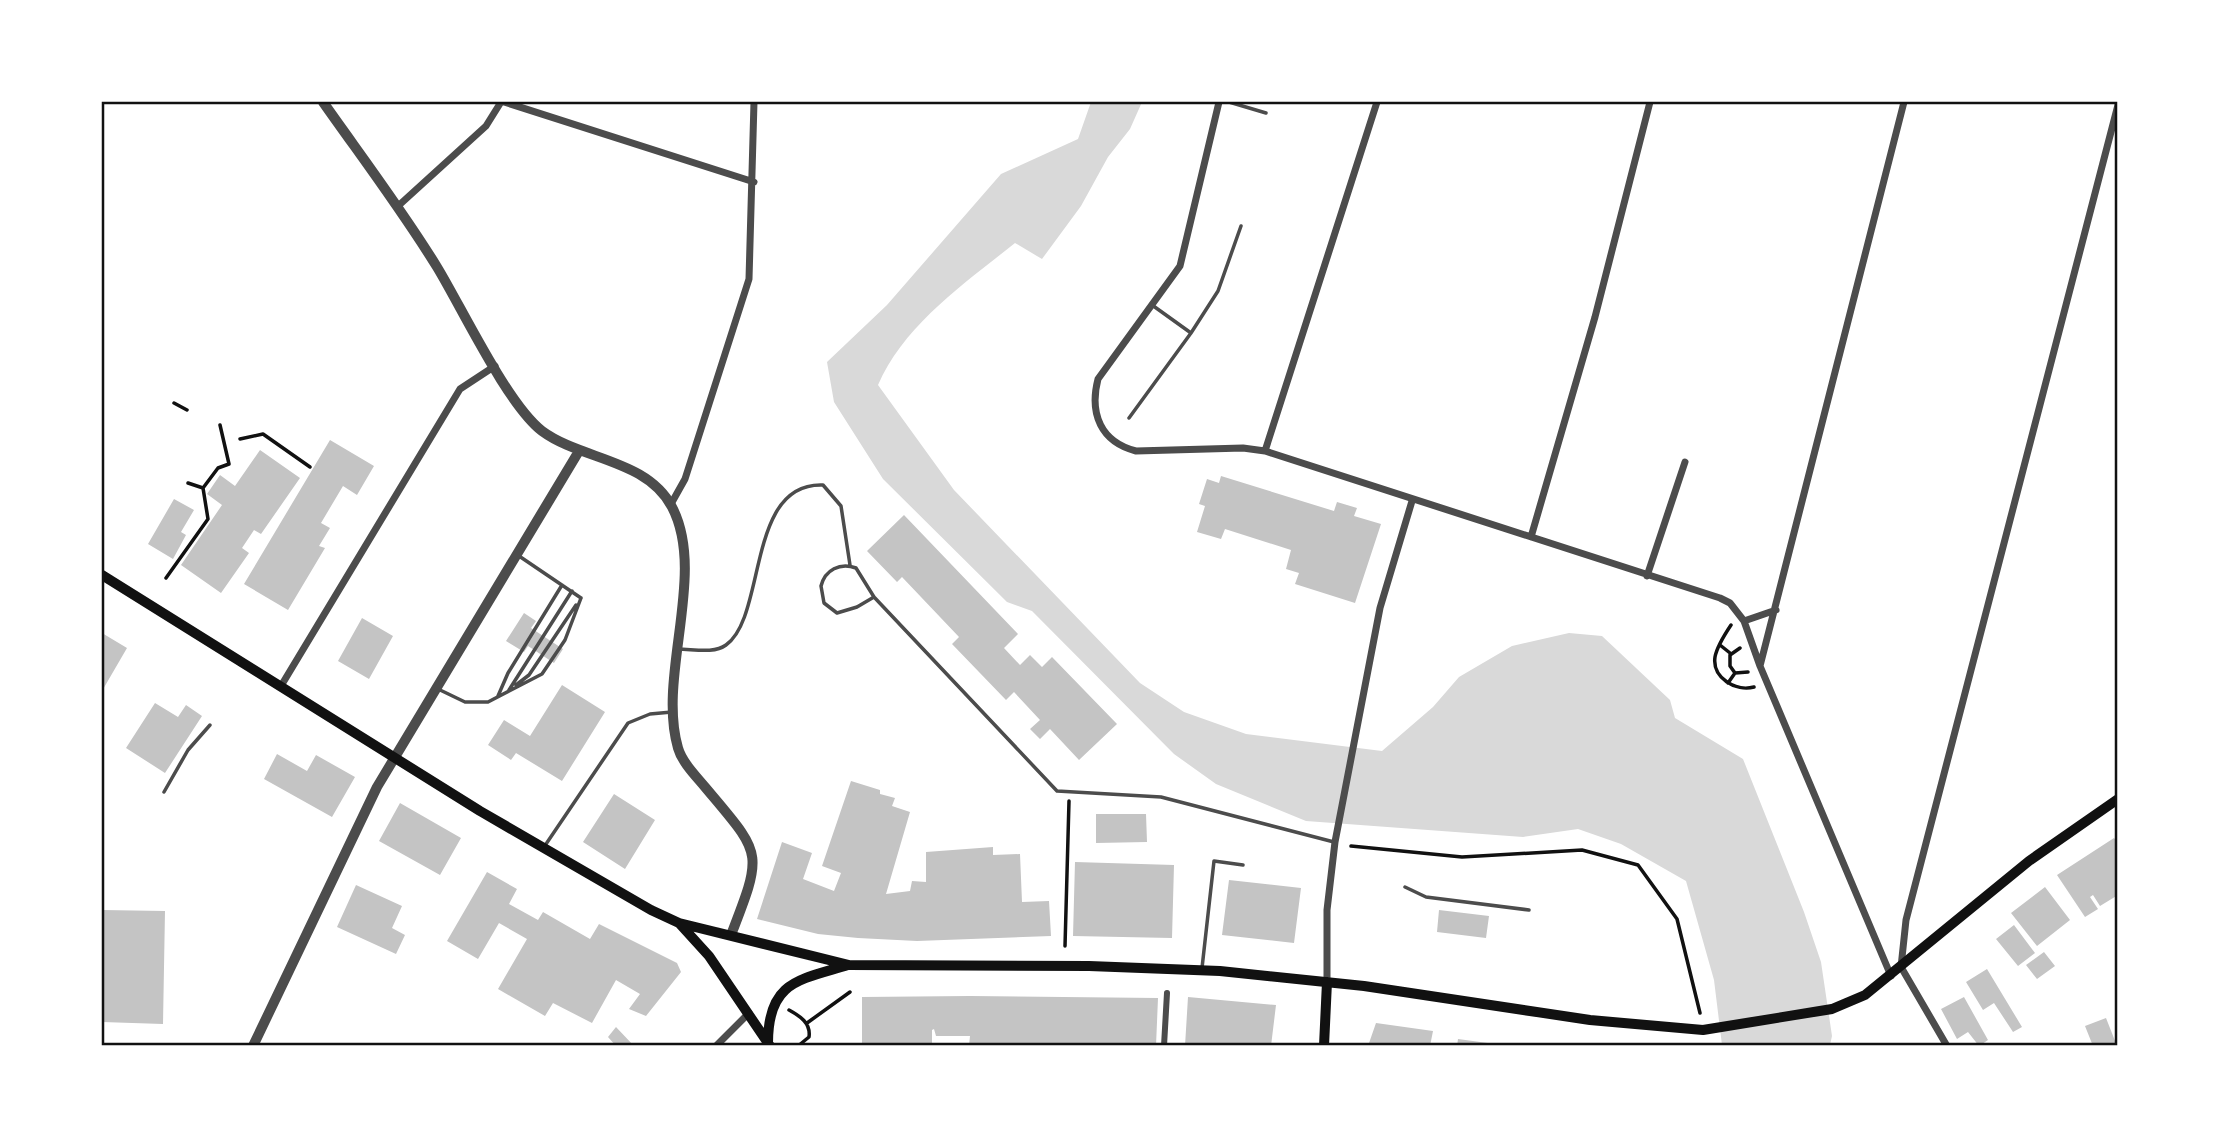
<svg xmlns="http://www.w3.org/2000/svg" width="2219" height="1147" viewBox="0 0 2219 1147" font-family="'Fira Sans',sans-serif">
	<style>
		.water { fill: #d9d9d9 }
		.building { fill: #c4c4c4 }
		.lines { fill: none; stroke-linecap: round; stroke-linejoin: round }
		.path { stroke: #111; stroke-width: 3.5 }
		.service { stroke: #4c4c4c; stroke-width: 3.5 }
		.pedestrian { stroke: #4c4c4c; stroke-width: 6 }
		.minor { stroke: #4c4c4c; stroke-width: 7 }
		.tertiary { stroke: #4c4c4c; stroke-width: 10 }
		.secondary { stroke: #111; stroke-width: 10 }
		.neatline { fill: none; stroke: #111; stroke-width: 2.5 }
	</style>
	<rect width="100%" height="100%" fill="#fff"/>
	<path class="water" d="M1091,102h51l-12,27 -22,28 -27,49 -39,53 -27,-16c-50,40 -111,82 -137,142l76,105 186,193 44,29 62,22 136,17 51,-44 26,-30 53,-31 57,-13 33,3 68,64 5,18 68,41 61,153 17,50 11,74 -2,9h-108l-8,-65 -28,-99 -65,-37 -43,-15 -55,8 -217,-16 -90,-37 -42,-30 -142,-143 -25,-9 -124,-123 -49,-77 -7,-40 60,-57 114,-131 77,-35z"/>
	<path class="building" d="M330,440l44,26 -17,29 -14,-9 -22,37 9,5 -11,18 6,2 -37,62 -44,-26z
		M260,450l40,28 -39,56 -7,-4 -12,18 7,5 -28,40 -40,-28 41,-60 -15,-11 13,-19 15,11z
		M1221,476l113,35 3,-9 20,6 -3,8 27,8 -26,79 -60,-19 4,-11 -13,-4 5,-19 -66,-21 -4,10 -24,-7 8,-26 -6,-2 8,-25 12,4z
		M174,499l20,11 -13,22 5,3 -13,24 -25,-15z
		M904,515l114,119 -14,14 16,17 10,-10 12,12 10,-10 65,67 -38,36 -29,-31 -10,10 -10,-10 10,-9 -26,-28 -8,8 -54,-56 7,-7 -57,-60 -5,5 -30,-31z
		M524,613l12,8 -5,7 32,21 -9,14 -26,-17 -4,6 -18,-11z
		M362,618l31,18 -24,43 -31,-18z
		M102,633l25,15 -25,43z
		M562,685l43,27 -43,69 -46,-28 -5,7 -23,-15 16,-25 26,16z
		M155,703l23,14 8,-12 16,11 -37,57 -39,-25z
		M277,754l30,17 9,-16 39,22 -23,40 -68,-38z
		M851,781l29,9v4l15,4 -3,8 18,6 -24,82 24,-3 2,-10 14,1v-30l67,-5v8l27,-1 2,48 27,-1 2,35 -134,5 -59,-3 -40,-4 -61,-15 25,-77 30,11 -9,26 31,12 7,-18 -19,-7z
		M614,794l41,26 -30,49 -42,-27z
		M400,803l61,35 -21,37 -61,-34z
		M1096,814h50l1,28 -51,1z
		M2114,838l4,5v52l-18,11 -7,-11 -3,2 8,12 -13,8 -28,-42z
		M1075,862l99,3 -2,73 -99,-2z
		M487,872l30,17 -8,15 29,16 5,-8 47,27 9,-15 78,39 4,9 -35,44 -17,-7 11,-15 -24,-14 -24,43 -39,-20 -8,13 -47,-27 29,-50 -28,-16 -21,36 -31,-18z
		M1229,880l72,8 -7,55 -72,-8z
		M356,885l46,21 -10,22 13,7 -9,19 -59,-27z
		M2045,887l25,33 -33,26 -26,-33z
		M102,910l63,1 -2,113 -61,-2z
		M1439,910l50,6 -3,22 -49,-6z
		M2014,925l21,28 -17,13 -22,-27z
		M2044,952l11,14 -18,13 -11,-14z
		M1987,969l35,58 -9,5 -19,-29 -11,7 -17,-28z
		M970,996l188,2 -2,48h-187l1,-10h-34l-2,-7 -2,1v16h-70v-49z
		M1188,997l88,8 -5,41h-86z
		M1964,997l24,43 -9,6 -11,-14 -11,7 -16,-30z
		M2106,1018l11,28h-24l-8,-20z
		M1376,1023l57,8 -3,15h-62z
		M616,1027l18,19h-18l-8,-9z
		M1458,1039l37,5v2h-38z"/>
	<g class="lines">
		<path class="path" d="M174,403l13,7
			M240,439l23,-5 47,33
			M188,483l15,5
			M166,578l42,-59 -5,-31 15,-20 11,-4 -9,-39
			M1731,625c-6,9 -14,21 -16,32 -3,21 21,35 39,30
			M1720,645l10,8
			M1735,673l-5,-7v-11l10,-7
			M1728,683l7,-10 13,-1
			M1351,846l111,11 120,-7 56,15 39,54 23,94
			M1065,946l4,-145
			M789,1010c11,6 22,13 20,27l-11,9
			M807,1023l43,-31"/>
		<path class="service" d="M1229,102l37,11
			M1191,333l27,-42 23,-65
			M1129,418l62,-85 -39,-28
			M519,556l62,42
			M874,597l-17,10 -20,6 -13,-10 -3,-17c4,-16 19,-24 35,-18l18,29 183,194 104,6 173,45
			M678,649c15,0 36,5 48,-4 41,-29 20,-163 97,-160l18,21 9,59
			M516,685l13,-10 47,-70
			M438,689l27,13h23l54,-28 23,-34 16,-42
			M509,690l63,-99
			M498,696l10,-23 54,-88
			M164,792l24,-42 22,-25
			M544,847l84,-124 22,-9 22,-2
			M1405,887l21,10 103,13
			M1202,968l12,-107 29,4"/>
		<path class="pedestrian" d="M1164,1046l3,-53"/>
		<path class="minor" d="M504,102l250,80
			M1219,102l-39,164 -82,113c-9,35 3,63 38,72l107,-3 22,3 455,147 10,5 14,18 32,-11
			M397,207l89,-81 15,-24
			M1265,451l112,-349
			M671,504l14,-25 64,-200 5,-177
			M1531,537l64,-220 55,-215
			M1647,576l38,-114
			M1744,621l16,45
			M281,686l179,-297 35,-23
			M1891,976l-131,-310 144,-564
			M1327,982v-72l8,-68 45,-234 32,-107
			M716,1046l33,-33
			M1947,1046l-46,-79 5,-47 212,-815"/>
		<path class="tertiary" d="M323,102c38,54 79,108 114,165 25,41 70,137 105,164 39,29 105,28 130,76 35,67 -15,169 6,241 4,14 17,27 27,39 57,68 59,63 26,148
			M253,1046l124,-259 202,-336"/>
		<path class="secondary" d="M102,575l378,236 171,99 28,13 170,42 240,1 131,5 144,15 226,34 113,10 129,-21 33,-14 164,-134 89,-62
			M679,923l30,33 61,90
			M768,1043c0,-62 31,-63 80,-78
			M1324,1046l3,-64"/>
	</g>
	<rect width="2219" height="1147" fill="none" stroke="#ffffff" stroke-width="206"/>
	<rect x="103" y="103" width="2013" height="941" class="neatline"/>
</svg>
